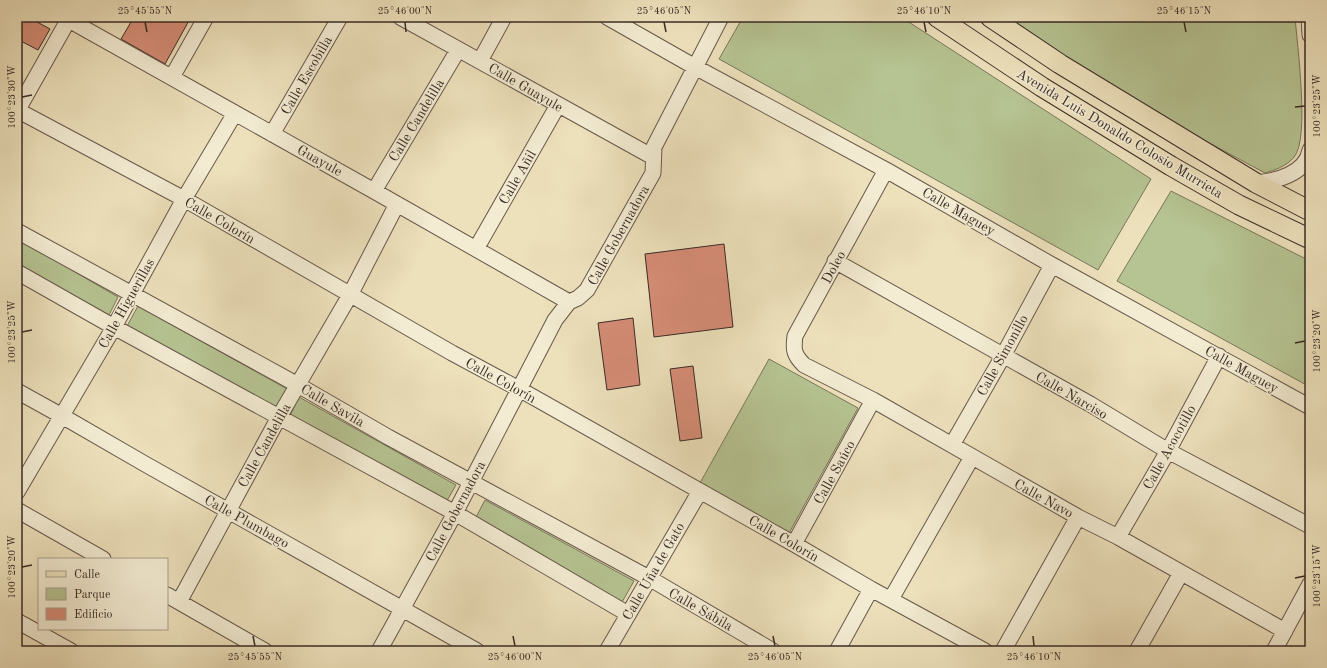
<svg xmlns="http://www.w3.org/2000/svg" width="1327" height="668" viewBox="0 0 1327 668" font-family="'Old Standard TT',serif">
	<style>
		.green { fill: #b6c392; stroke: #78775c }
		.building { fill: #d68d77; stroke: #3a2b25 }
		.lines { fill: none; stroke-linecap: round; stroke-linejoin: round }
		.minor-casing { stroke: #67584b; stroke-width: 17 }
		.major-casing { stroke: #3a2b25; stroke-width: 21 }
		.minor { stroke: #f3ecd3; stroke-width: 15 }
		.major { stroke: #ede1bc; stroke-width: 19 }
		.ticks { fill: none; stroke: #3a2b25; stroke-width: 1.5 }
		.labels { text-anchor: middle; stroke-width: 3; stroke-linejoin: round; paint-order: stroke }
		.street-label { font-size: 14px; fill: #3a2b25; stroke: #f3ecd3 }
		.neatline { fill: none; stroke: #3a2b25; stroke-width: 1.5 }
		.ticks-label { font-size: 10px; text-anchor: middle; fill: #3a2b25 }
	</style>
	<rect width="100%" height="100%" fill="#ede1bc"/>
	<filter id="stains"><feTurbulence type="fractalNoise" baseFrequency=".005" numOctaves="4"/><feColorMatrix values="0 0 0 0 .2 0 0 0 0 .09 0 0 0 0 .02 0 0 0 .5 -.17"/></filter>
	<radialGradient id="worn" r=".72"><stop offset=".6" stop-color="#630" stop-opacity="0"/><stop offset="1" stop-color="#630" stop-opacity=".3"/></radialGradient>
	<path class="green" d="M743,17h158l250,162 -53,91 -379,-211z
		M1005,17h290c2,26 15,123 -1,140 -7,9 -19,13 -29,16l-65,-35 -157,-94z
		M1171,191l139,70v126l-193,-106z
		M17,238l101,59 -9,18 -92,-51z
		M138,306l151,84 -12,20 -150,-84z
		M769,359l89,49 -69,125 -89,-50z
		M299,397l157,88 -11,19 -156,-86z
		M485,500l149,81 -13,23 -147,-83z"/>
	<path class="building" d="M23,17h5l22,12 -12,21 -21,-11v-11z
		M134,17h57l-26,47 -44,-25z
		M724,244l9,83 -79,10 -9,-83z
		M633,318l7,67 -33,5 -9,-67z
		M693,366l9,72 -22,3 -10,-72z"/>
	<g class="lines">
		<defs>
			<path id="minor" d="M400,17l253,140
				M607,17l88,50 191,103 166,95 258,142
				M1309,17l1,18
				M69,20l305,171 195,111
				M480,61l24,-44
				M172,77l34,-60
				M17,110l167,89 268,154 67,36 275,155 77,45 114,62
				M17,111l53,-94
				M272,134l68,-117
				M886,170l-91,166c-2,14 -1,19 9,29l69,35 205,117 40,20 167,94
				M1256,183c20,-2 50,-9 54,-33
				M374,191l84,-141
				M17,231l281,154 90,52 261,141 124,73
				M476,249l82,-144
				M835,261l255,143 78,47 142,75
				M17,272l97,55 341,186 173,101
				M17,391l45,25 83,48 332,187
				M952,445l51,-89 49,-91
				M17,492l97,-165 70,-128 51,-86
				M17,510l86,49
				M1118,537l50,-86 51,-95
				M794,544l79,-144
				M167,595l98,56
				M891,599l81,-142
				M179,602l100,-185 71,-122 47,-91
				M17,621l54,30
				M379,651l76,-138 100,-193 14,-18 9,-4 9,-8 66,-117 1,-26 67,-130
				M607,651l93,-160
				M837,651l34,-62
				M1003,651l75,-134
				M1137,651l44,-78
				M1274,651l36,-67"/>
			<path id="major" d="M937,17l105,70 129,79 68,39 71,34
				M990,17l70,47 196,119 54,28"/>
		</defs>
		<use href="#minor" class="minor-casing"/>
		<use href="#major" class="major-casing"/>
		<use href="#minor" class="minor"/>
		<use href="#major" class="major"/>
	</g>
	<path class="ticks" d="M145,22l2,10M405,22l1,10M664,22l2,10M924,22l2,10M1184,22l2,10M22,97l10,-2M1295,107l10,-1M22,332l10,-2M1295,343l10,-2M22,567l10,-2M1295,578l10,-2M253,636l2,10M513,636l2,10M773,636l2,10M1033,636l1,10"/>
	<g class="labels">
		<g class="street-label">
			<text transform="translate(306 75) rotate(-60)" y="5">Calle Escobilla</text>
			<text transform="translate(526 87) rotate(30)" y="5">Calle Guayule</text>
			<text transform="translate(416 120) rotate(-59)" y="5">Calle Candelilla</text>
			<text transform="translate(1120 133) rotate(31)" y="5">Avenida Luis Donaldo Colosio Murrieta</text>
			<text transform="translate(320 160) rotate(29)" y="5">Guayule</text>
			<text transform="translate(517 177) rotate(-60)" y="5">Calle Añil</text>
			<text transform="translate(959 211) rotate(30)" y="5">Calle Maguey</text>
			<text transform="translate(220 220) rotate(30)" y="5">Calle Colorín</text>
			<text transform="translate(618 235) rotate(-61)" y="5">Calle Gobernadora</text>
			<text transform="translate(833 267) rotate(-62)" y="5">Doleo</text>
			<text transform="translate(126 303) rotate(-61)" y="5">Calle Higuerillas</text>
			<text transform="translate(1002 355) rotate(-61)" y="5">Calle Simonillo</text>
			<text transform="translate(1242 369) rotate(29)" y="5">Calle Maguey</text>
			<text transform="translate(501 380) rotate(29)" y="5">Calle Colorín</text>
			<text transform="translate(1072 395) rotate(30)" y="5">Calle Narciso</text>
			<text transform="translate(333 405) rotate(30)" y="5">Calle Savila</text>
			<text transform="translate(264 445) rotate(-61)" y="5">Calle Candelilla</text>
			<text transform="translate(1169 447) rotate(-61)" y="5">Calle Acocotillo</text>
			<text transform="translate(834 472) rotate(-61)" y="5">Calle Saúco</text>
			<text transform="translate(1044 498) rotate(29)" y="5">Calle Navo</text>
			<text transform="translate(455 511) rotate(-62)" y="5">Calle Gobernadora</text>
			<text transform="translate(247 521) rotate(29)" y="5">Calle Plumbago</text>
			<text transform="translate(784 538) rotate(30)" y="5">Calle Colorín</text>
			<text transform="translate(653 571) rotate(-60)" y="5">Calle Uña de Gato</text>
			<text transform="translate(701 609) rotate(30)" y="5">Calle Sábila</text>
		</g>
	</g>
	<rect width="1327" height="668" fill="none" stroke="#ede1bc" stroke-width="44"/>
	<rect x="38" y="558" width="130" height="72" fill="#f3ecd3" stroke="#a99f8d"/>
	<rect x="46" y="571" width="20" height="6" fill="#ede1bc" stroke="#a99f8d"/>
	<text x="74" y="578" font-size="12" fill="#3a2b25">Calle</text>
	<rect x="46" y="588" width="20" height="12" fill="#b6c392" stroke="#a99f8d"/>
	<text x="74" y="598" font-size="12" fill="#3a2b25">Parque</text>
	<rect x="46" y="608" width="20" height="12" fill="#d68d77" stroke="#a99f8d"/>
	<text x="74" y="618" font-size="12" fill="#3a2b25">Edificio</text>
	<rect x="22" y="22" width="1283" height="624" class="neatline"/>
	<g class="ticks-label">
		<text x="145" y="14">25°45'55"N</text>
		<text x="405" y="14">25°46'00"N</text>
		<text x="664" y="14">25°46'05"N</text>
		<text x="924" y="14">25°46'10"N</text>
		<text x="1184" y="14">25°46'15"N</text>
		<text transform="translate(11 97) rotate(-90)" y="4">100°23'30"W</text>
		<text transform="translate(1316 106) rotate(-90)" y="4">100°23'25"W</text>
		<text transform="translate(11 332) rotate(-90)" y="4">100°23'25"W</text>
		<text transform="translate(1316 341) rotate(-90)" y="4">100°23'20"W</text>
		<text transform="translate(11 567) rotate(-90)" y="4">100°23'20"W</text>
		<text transform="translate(1316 576) rotate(-90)" y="4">100°23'15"W</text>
		<text x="255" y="660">25°45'55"N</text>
		<text x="515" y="660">25°46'00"N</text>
		<text x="775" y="660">25°46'05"N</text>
		<text x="1034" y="660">25°46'10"N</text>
	</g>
	<rect width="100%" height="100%" filter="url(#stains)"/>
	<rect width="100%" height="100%" fill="url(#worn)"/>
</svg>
